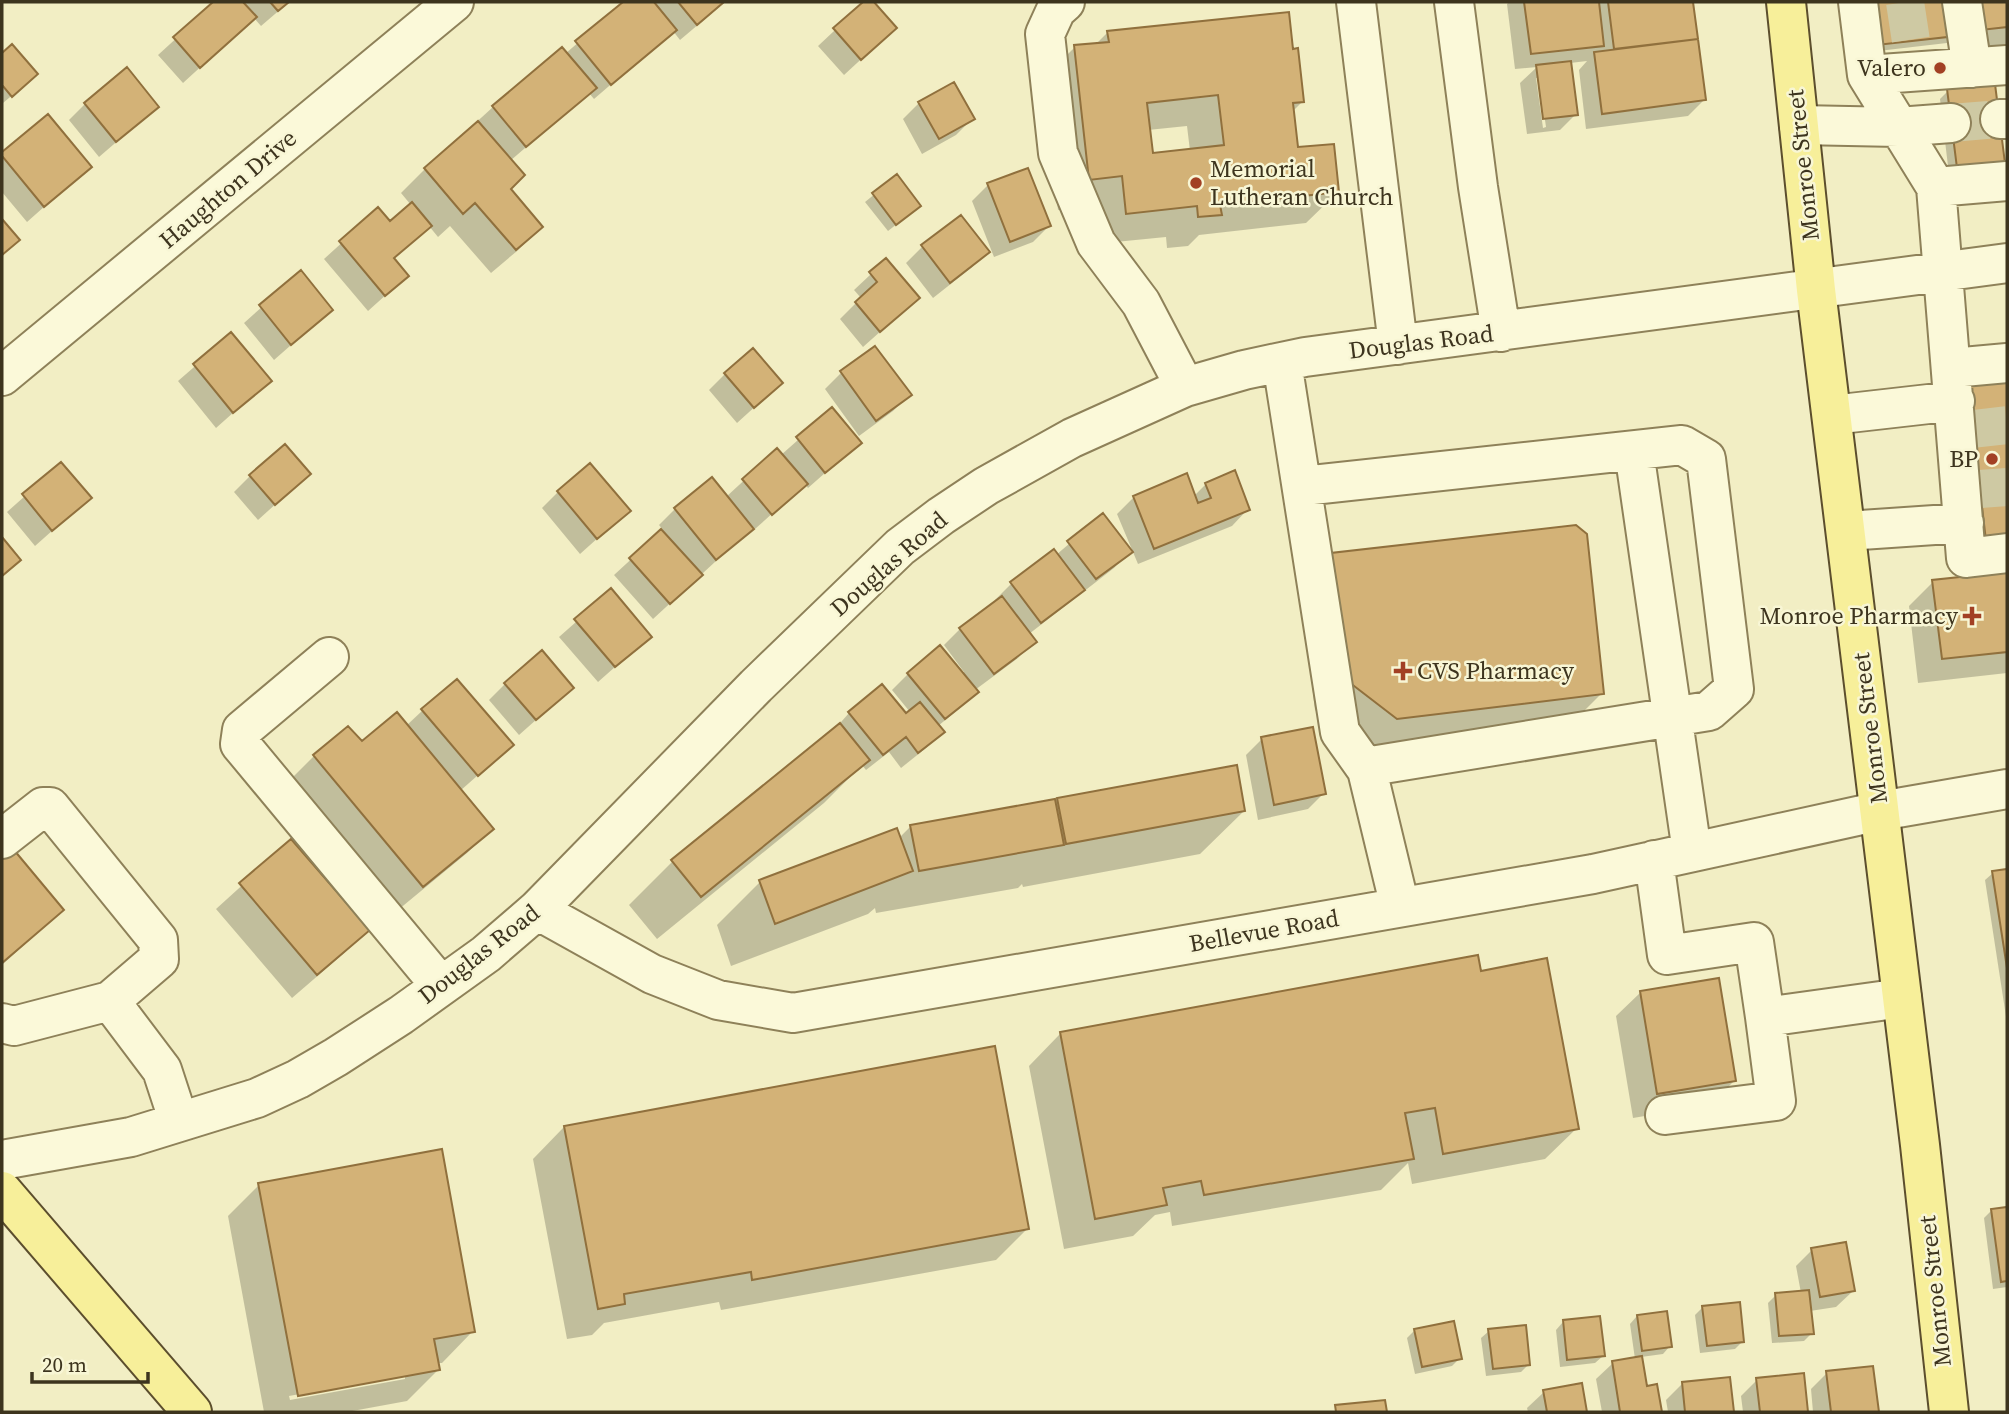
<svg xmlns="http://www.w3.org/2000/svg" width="2009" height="1414" viewBox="0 0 2009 1414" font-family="'Source Serif 4',serif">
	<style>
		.shadow { fill: #0003; fill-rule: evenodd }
		.building { fill: #d3b277; stroke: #90703d; stroke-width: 2; fill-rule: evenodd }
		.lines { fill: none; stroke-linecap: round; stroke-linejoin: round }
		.minor-tunnel { stroke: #cec9a3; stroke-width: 38; stroke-dasharray: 38 19; stroke-linecap: butt }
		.minor-casing { stroke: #8e8159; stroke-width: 42 }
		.major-casing { stroke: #5c4e2d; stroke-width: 42 }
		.minor { stroke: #fbf9d9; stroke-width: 38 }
		.major { stroke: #f7ef9a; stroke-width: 38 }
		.poi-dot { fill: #a24024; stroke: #f8f6d5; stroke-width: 2.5 }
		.labels { text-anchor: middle; stroke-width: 5; stroke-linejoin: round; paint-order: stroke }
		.poi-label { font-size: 24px; fill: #3d341e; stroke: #f8f6d5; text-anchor: end }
		.street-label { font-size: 24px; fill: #3d341e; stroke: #f8f6d5 }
	</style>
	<rect width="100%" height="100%" fill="#f2eec4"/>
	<path class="shadow" d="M216,2h73l-28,24 -7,-8 -71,65 -25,-28z
		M625,2h100l-45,38 -7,-9 -79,68 -5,-6 -79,68 -1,28 32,38 -24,24 -26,22 -41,-47 -12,11 -9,-11 -37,33 15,17 -39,35 -44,-52 54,-49 12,13 21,-18 -10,-12 24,-24 68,-62 72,-53z
		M865,2h7l23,26 -51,47 -26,-29z
		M1509,2h183l12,98 -16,16 -102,13 -7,-59 8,-9 -17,2 6,51 -16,16 -33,4 -7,-51 17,-16 -22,2 -8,-65zM1536,78h3l7,49 -3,1z
		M1855,2h152v46l-50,6 -2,-19 -8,8 -86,10z
		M1108,32l183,19 11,51 -9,9 3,38 42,43 -32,31 -107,12 -11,11 -21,2 -1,-11 -71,7 -4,-37 -33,3 -15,-131 32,-32 20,-2zM1187,126l3,25 -39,4 -3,-25z
		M12,47l16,35 -25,21 -1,-48z
		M1994,86l-44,97 -10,-84 8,-8z
		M919,103l54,15 -17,17 -34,19 -19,-35z
		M85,104l72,3 -58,50 -30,-37z
		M48,117l41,50 -62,55 -25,-30v-38z
		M897,176l14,37 -23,18 -23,-29z
		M988,185l61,41 -16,16 -39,15 -22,-56z
		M923,246l64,6 -16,16 -38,30 -27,-35z
		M886,260l32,38 -55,49 -23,-28 21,-21 -7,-8z
		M301,272l30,38 -57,50 -30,-37z
		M231,335l38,46 -53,47 -38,-47z
		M874,348l35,47 -16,16 -34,25 -34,-47 16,-16z
		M725,374l56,9 -44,40 -28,-33z
		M2007,378v175l-28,3 -19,-166z
		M832,410l27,33 -51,45 -3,-4 -50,45 -2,-2 -100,92 -39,-44 49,-45 -4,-5 16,-16 51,-12 51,-47 4,5z
		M61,464l28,34 -54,48 -28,-34z
		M309,474l-51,46 -24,-28 16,-16z
		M1206,484l42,25 -16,17 -94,38 -21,-50 17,-17 60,-1z
		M558,492l70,19 -48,43 -38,-46z
		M1103,515l27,36 -16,17 -85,66 5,7 -16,17 -43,32 1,2 -16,16 -22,18 4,5 -16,17 -25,20 -12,-16 -23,18 -4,-5 -38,38 -167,136 -28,-34 43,-43 162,-132 15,-17 32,-26 25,29 4,-4 -18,-22 16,-16h54l2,-2 -20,-27 16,-16 36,-27 -1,-2 16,-16 42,-32 3,3z
		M2007,574v99l-89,10 -9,-77 24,-24z
		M1300,587l302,106 -32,32 -205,25 -50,-40z
		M611,591l39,45 -52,46 -39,-45z
		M505,684l67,4 -53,47 -30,-35z
		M423,710l89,35 -52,46 31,38 -24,24 -69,57 -108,-130 24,-24 47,-12 45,-18z
		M1262,739l62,54 -16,16 -50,11 -12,-65z
		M1058,800l186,11 -44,43 -177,33 -1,-3 -4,4 -142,25 -1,-5 -7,6 -137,52 -14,-41 43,-43 139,-44 12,-12 143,-22z
		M291,841l77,89 -25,24 -51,44 -76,-89z
		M2,852l60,58 -60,55z
		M2007,871v152l-22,-143 8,-7z
		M1480,973l97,155 -32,31 -133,25 -4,-21 -27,27 -209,36 -2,-14 -15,3 -22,21 -69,13 -35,-183 31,-32z
		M1641,992l93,89 -24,24 -77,13 -17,-102z
		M564,1127l463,102 -31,31 -275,50 -2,-8 -115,21 -12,12 -25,4 -34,-180z
		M259,1185l214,146 -31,32h-5l1,7 -31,31 -60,11h-83l-36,-196zM405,1375v4l-115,21 -1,-4z
		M2007,1209v78l-14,2 -9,-71 8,-8z
		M1812,1250l41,41 -17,16 -26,4 2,22 -8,8 -32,2 -4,-40 8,-8 25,-2 -5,-27z
		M1703,1307l40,34 -8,8 -35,4 -5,-38z
		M1637,1316l33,30 -7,8 -22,3 5,31 9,-2 5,26h-58l-6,-33 17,-16 22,-4 -5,-35z
		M1563,1322l40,34 -8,7 -35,4 -4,-37z
		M1415,1330l45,28 -8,8 -37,8 -8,-36z
		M1489,1331l40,33 -8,8 -35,4 -5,-38z
		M1872,1368l5,44h-64l-2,-23 16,-16z
		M1802,1375l4,37h-63l-2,-16 16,-16z
		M1729,1378l3,34h-64l-2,-12 17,-17z
		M1581,1385l4,27h-57l-1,-4 17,-16z"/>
	<path class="building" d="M213,2h30l14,15 -57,51 -27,-31z
		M270,2h19l-11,9z
		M623,2h31l23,28 -66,55 -36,-44z
		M678,2h46l-27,23z
		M863,2h11l23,26 -36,32 -28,-32z
		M1524,2h75l5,44 -73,8z
		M1608,2h85l5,37 -84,10z
		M1863,2h89l4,34 -88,10z
		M1977,2h30v25l-26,3z
		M1289,12l4,37 5,-1 6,54 -11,1 5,44 36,-3 5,48 -119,13 2,10 -24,2 -1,-11 -71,8 -4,-38 -33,4 -15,-135 35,-3 -2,-11zM1218,95l6,50 -71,8 -6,-50z
		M1698,39l8,61 -104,14 -8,-62z
		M12,44l26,30 -26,23 -10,-12v-32z
		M562,47l35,41 -71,59 -34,-41z
		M1571,61l7,54 -35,4 -7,-54z
		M127,67l32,40 -43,35 -32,-39z
		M954,82l21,37 -36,20 -21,-37z
		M1995,84l11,87 -48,5 -11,-87z
		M48,114l44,53 -48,40 -42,-51v-4z
		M478,121l47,54 -14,14 32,38 -27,23 -41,-47 -12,11 -39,-46z
		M1028,168l23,58 -41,16 -23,-59z
		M897,174l24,32 -25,19 -24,-32z
		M412,202l20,24 -38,32 15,18 -24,20 -46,-55 39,-34 12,14z
		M961,215l29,37 -40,31 -29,-38z
		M2,219l18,21 -18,15z
		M886,258l34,40 -40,34 -25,-30 22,-20 -8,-10z
		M301,270l32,40 -42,35 -32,-40z
		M231,332l41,49 -39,32 -40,-49z
		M875,346l37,49 -36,26 -36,-50z
		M753,348l30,35 -29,25 -30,-35z
		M2007,376v171l-20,2 -20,-169z
		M832,407l30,36 -37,30 -29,-36z
		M285,444l26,30 -36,31 -26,-30z
		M777,448l31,36 -36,31 -30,-36z
		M61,462l31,36 -40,33 -30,-37z
		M590,463l41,48 -34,28 -40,-48z
		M1235,470l15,40 -96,39 -21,-53 54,-23 11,30 13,-5 -6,-15z
		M712,477l42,52 -38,31 -42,-52z
		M1103,513l30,39 -37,27 -29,-38z
		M1576,525l11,9 17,160 -207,25 -52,-40 -14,-126z
		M661,529l42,46 -33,29 -41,-46z
		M2,537l19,23 -19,16z
		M1054,549l31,41 -44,33 -31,-41z
		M2007,572v80l-65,7 -10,-79z
		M611,588l41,49 -37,30 -41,-48z
		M1002,596l35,46 -43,32 -35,-46z
		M940,645l39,47 -34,27 -38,-46z
		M542,650l32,38 -38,32 -32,-37z
		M457,679l57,66 -36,31 -57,-67z
		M882,684l24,29 14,-11 25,30 -27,21 -12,-16 -23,18 -35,-43z
		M397,712l97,117 -71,58 -110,-132 35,-29 14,15z
		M840,723l30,37 -169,137 -30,-37z
		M1313,727l13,67 -52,11 -13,-68z
		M1237,765l8,46 -179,33 -9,-46z
		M1055,799l9,46 -145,26 -9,-46z
		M897,828l16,43 -138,53 -16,-44z
		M291,839l79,91 -53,45 -78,-92z
		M9,844l55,66 -62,53v-113z
		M2007,869v99l-15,-97z
		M1478,955l3,16 66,-13 32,171 -136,25 -8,-46 -30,5 9,46 -210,36 -3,-14 -38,7 4,17 -72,14 -35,-187z
		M1719,978l17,103 -79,13 -17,-103z
		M995,1046l34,183 -277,51 -1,-8 -127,22 1,10 -27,5 -34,-183z
		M442,1149l33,183 -41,7 6,31 -142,26 -40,-213z
		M2007,1207v74l-6,1 -10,-73z
		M1846,1242l9,49 -35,6 -9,-49z
		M1809,1290l5,44 -35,2 -4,-43z
		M1740,1302l4,40 -37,4 -5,-40z
		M1667,1311l5,36 -30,4 -5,-36z
		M1600,1316l5,40 -38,4 -4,-40z
		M1454,1321l8,38 -40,8 -8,-38z
		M1526,1325l4,40 -37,4 -5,-40z
		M1642,1356l5,30 10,-2 5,28h-42l-8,-51z
		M1873,1366l6,46h-48l-5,-41z
		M1804,1373l4,39h-48l-4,-34z
		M1730,1377l4,35h-49l-3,-30z
		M1582,1383l5,29h-40l-4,-22z
		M1385,1400l2,12h-51l-1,-7z"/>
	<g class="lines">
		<path class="minor-tunnel" d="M1905,2l6,39
			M1951,123l49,-4
			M1973,429l34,-4
			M1980,489l27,-2"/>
		<defs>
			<path id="minor" d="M1065,2l-9,8 -11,24 13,119 38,90 45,60 44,84
				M1356,2l42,343
				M1454,2l24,185 23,145
				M1858,2l9,73 69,112 30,371 41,-5
				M1962,2l10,66
				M1867,75l140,-10
				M2000,119h7
				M1799,125l99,2 53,-4
				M1936,187l71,-6
				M1282,362l58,370 27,38 33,137
				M1952,368l55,-5
				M2,376l452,-374
				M1832,415l123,-14
				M1634,451l58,401
				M1303,486l379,-41 24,14 28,230 -25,22 -344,56
				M1846,531l118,-8
				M329,657l-87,73 -2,14 201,242
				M2,839l41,-32h7l108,133 1,19 -49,42 -96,25 -12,-3
				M1654,860l13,95 87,-13 11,75 137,-19
				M537,910l115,64 66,26 75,13 800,-139 287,-63 127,-22
				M110,1001l52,69 17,52
				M1665,1115l111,-14 -11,-84
				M2,1160l129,-23 126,-39 41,-19 38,-22 65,-42 85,-61 51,-44 219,-224 144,-139 41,-31 45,-30 86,-48 113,-51 59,-17 61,-13 702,-94"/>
			<path id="major" d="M1786,2l30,288 104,855 29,267
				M2,1191l190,221"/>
		</defs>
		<use href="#minor" class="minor-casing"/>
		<use href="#major" class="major-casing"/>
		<use href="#minor" class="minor"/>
		<use href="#major" class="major"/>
	</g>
	<g class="poi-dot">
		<circle cx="1940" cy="68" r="7"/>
		<circle cx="1196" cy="183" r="7"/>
		<circle cx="1992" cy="459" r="7"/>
		<path d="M1968.5 605.5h7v7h7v7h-7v7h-7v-7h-7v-7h7z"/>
		<path d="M1399.5 660.5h7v7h7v7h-7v7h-7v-7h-7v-7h7z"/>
	</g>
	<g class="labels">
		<g class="poi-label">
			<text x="1926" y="76">Valero</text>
			<text x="1210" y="177" text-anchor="start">Memorial<tspan x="1210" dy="28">Lutheran Church</tspan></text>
			<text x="1978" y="467">BP</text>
			<text x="1958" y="624">Monroe Pharmacy</text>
			<text x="1417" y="679" text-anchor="start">CVS Pharmacy</text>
		</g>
		<g class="street-label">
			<text transform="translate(1803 165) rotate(-96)" y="8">Monroe Street</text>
			<text transform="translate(228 189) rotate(-40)" y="8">Haughton Drive</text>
			<text transform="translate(1421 342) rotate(-7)" y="8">Douglas Road</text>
			<text transform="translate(889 564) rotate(-41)" y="8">Douglas Road</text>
			<text transform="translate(1870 728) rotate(-97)" y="8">Monroe Street</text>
			<text transform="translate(1264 931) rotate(-10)" y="8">Bellevue Road</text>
			<text transform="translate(479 954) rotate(-38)" y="8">Douglas Road</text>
			<text transform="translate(1935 1291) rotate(-96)" y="8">Monroe Street</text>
		</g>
	</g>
	<rect width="2009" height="1414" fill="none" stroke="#3d341e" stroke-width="7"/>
	<path d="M32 1372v10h116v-10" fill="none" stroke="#3d341e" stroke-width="3.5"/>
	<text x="42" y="1372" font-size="21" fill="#3d341e" stroke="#f8f6d5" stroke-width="5" paint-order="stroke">20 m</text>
</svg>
